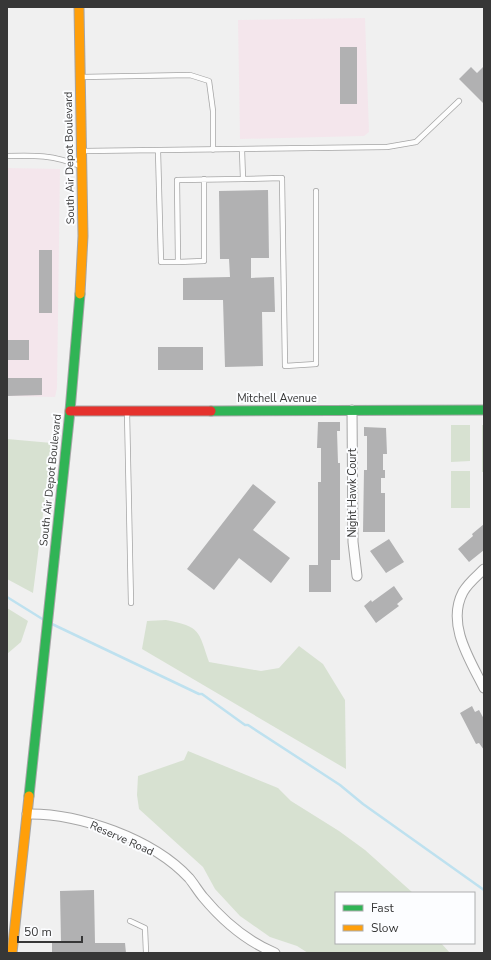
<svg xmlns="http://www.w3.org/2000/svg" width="491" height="960" viewBox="0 0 491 960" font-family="'Nunito Sans',sans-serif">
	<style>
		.industrial { fill: #f4e6ec }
		.green { fill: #d7e1d1 }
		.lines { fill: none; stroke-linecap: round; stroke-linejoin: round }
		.stream { stroke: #bee1ef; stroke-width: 2.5 }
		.building { fill: #b1b1b2 }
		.lane-casing { stroke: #a5a5a5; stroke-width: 6 }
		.street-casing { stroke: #a5a5a5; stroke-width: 11 }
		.fast-casing { stroke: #a5a5a5; stroke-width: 11 }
		.slow-casing { stroke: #a5a5a5; stroke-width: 11 }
		.jam-casing { stroke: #a5a5a5; stroke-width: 11 }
		.lane { stroke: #fdfdfd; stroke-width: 4.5 }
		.street { stroke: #fdfdfd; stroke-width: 9 }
		.fast { stroke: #30b455; stroke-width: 9 }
		.slow { stroke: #ff9f0a; stroke-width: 9 }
		.jam { stroke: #e5322d; stroke-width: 9 }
		.labels { text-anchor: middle; stroke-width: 4; stroke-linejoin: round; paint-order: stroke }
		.street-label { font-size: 11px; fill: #373737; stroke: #fcfdff }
	</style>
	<rect width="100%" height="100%" fill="#f0f0f0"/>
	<path class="industrial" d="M365,18l4,114 -5,4 -124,3 -2,-119z
		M7,168l53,1 -3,219 -2,9 -48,-1z"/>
	<path class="green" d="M451,425h19v36l-19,1z
		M482,425h2v47h-2z
		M7,439l45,4 -19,150 -26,-14z
		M451,471h19v37h-19z
		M7,608l21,13 -7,21 -14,12z
		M166,620c35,7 32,10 43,42l52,9 18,-3 20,-22 24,18 22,36 1,69 -204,-120 5,-28z
		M188,751l90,37 13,13 48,30 26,19 48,43h-77v50h105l9,10h-142l-11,-7 -27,-9 -30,-21 -25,-27 -12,-22 -64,-58 -2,-14 1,-19 46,-16z"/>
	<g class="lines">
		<path class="stream" d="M7,597l37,23
			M52,624l147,70h3l43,31h3l92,60 23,19 121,86"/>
	</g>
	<path class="building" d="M340,47h17v57h-17z
		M484,66v38l-25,-25 12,-12 6,6z
		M268,190l1,68h-18v20l23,-1 1,35h-13l1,54 -38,1 -2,-67h-40v-22l47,-1 -1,-18h-9l-1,-68z
		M39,250h13v63h-13z
		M7,340h22v20h-22z
		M158,347h45v23h-45z
		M7,378h35v17l-35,1z
		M318,422h22v9h-3l1,32h2v97h-9v32h-22v-27h9v-83h3v-34h-4z
		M364,427l22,1 1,26h-4v16h2v8h-4v15h4v39h-22l1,-62h3v-34h-3z
		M253,484l23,18 -23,28 37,28 -19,25 -32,-25 -25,32 -27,-21z
		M484,524v26l-15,12 -11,-13 15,-13 -1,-2z
		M389,539l15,23 -18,11 -16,-22z
		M394,586l9,13 -6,5 2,2 -23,17 -12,-17 7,-6 1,2z
		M472,706l3,6 4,-2 5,9v31l-5,-7 -3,1 -16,-31z
		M94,890l1,53h30l1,10h-74v-11h9l-1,-51z"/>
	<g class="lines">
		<defs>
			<path id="lane" d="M81,77l109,-2 19,6 4,30v39
				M83,151l304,-4 29,-5 43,-41
				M158,151l3,111h17l-1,-82 66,-1 -1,-29
				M7,156c27,-1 47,-1 73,10
				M243,179l39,-1 3,188 31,-2v-173
				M178,262l26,-1v-82
				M127,412l4,191
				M130,921l15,7 1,25"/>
			<path id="street" d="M352,410l1,132 4,34
				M484,569c-7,7 -16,14 -21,23 -17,32 7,68 21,96
				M27,814c52,-1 126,25 162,64 5,6 9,13 14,19 20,24 43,44 72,56"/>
			<path id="fast" d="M211,411l273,-1
				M29,796l41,-385 10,-117"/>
			<path id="slow" d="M79,7l4,229 -3,58
				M12,953l17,-157"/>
			<path id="jam" d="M70,411h141"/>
		</defs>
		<use href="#lane" class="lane-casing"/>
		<use href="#street" class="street-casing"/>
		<use href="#fast" class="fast-casing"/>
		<use href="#slow" class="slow-casing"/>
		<use href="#jam" class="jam-casing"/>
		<use href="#lane" class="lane"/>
		<use href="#street" class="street"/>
		<use href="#fast" class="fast"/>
		<use href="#slow" class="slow"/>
		<use href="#jam" class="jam"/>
	</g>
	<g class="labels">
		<g class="street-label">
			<text transform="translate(69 158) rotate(-91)" y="4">South Air Depot Boulevard</text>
			<text x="277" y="402">Mitchell Avenue</text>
			<text transform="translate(50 480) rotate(-84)" y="4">South Air Depot Boulevard</text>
			<text transform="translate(352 493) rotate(-90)" y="4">Night Hawk Court</text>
			<text transform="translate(122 838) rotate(24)" y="4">Reserve Road</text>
		</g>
	</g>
	<rect width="491" height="960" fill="none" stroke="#373737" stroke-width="16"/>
	<rect x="335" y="892" width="140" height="52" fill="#fcfdff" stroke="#adaeaf"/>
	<rect x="343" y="905" width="20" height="6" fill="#30b455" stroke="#adaeaf"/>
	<text x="371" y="912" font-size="12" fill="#373737">Fast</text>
	<rect x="343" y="925" width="20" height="6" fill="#ff9f0a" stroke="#adaeaf"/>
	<text x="371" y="932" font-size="12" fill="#373737">Slow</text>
	<path d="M18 936v6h64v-6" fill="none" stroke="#373737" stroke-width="2"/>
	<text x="24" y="936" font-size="12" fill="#373737" stroke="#fcfdff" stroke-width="3" paint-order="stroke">50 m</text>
</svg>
